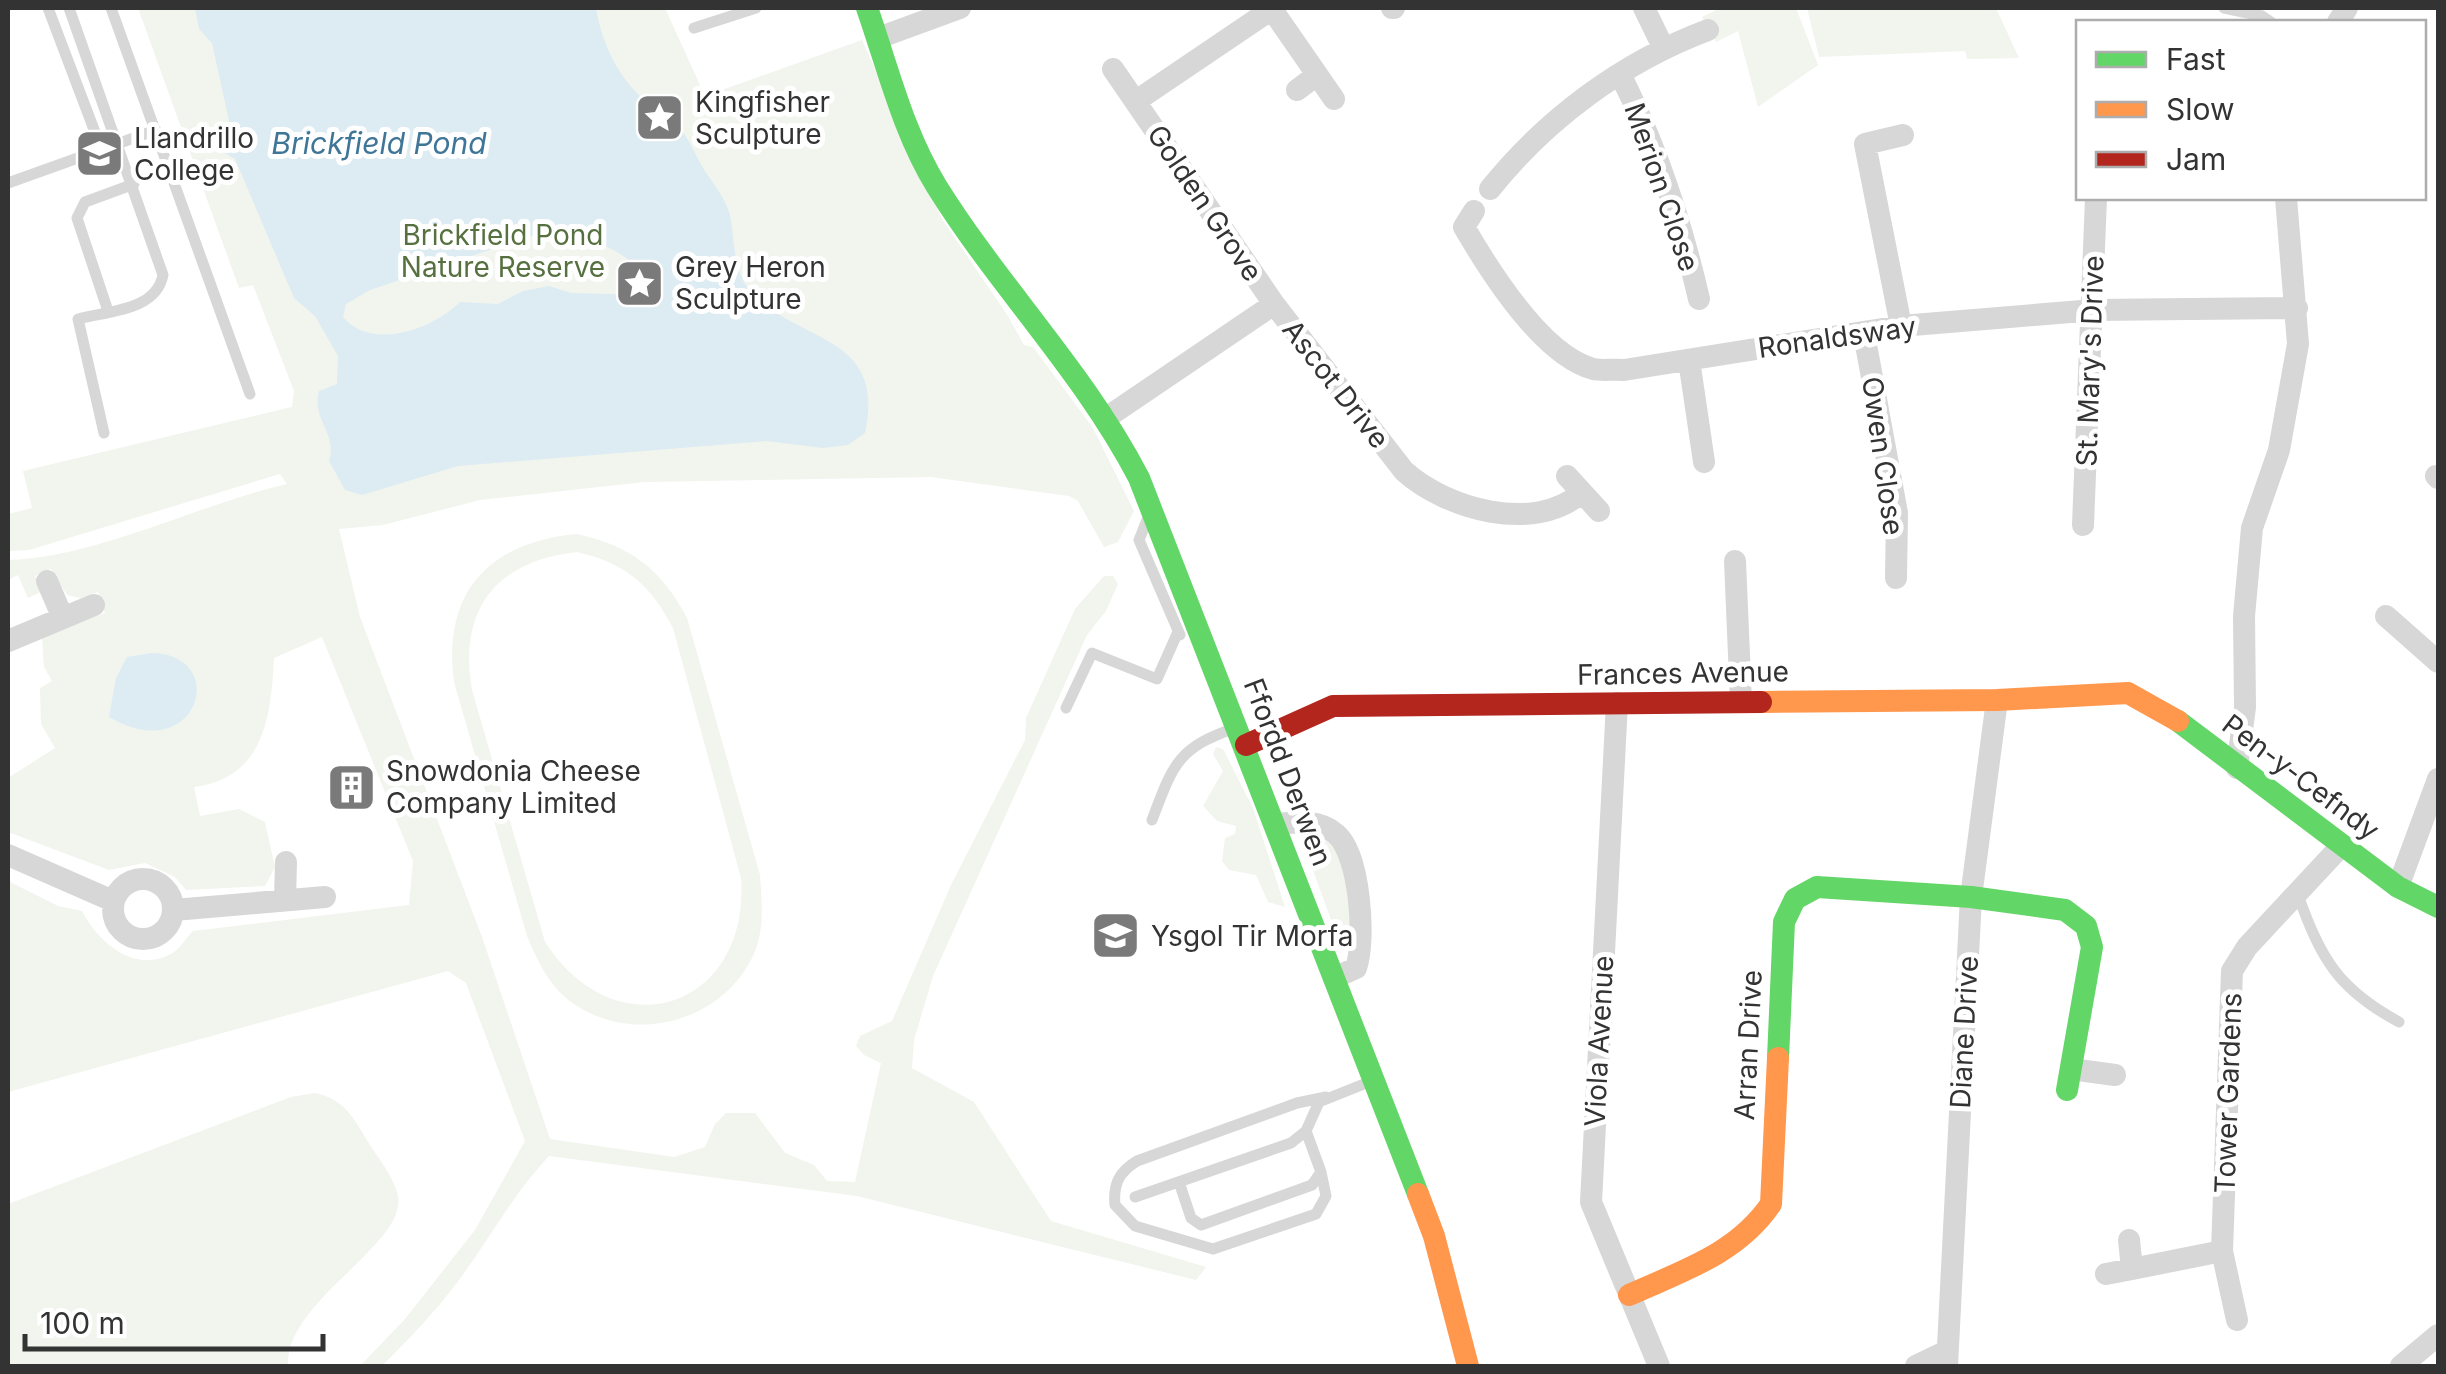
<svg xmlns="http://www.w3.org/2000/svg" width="2446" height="1374" viewBox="0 0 2446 1374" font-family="Inter,sans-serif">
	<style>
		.green { fill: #f1f5ed; fill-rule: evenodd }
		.water { fill: #ddebf3; fill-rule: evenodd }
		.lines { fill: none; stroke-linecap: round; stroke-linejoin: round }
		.lane { stroke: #d7d7d7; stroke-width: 11 }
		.street { stroke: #d7d7d7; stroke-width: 22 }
		.fast { stroke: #63d668; stroke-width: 22 }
		.slow { stroke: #ff974d; stroke-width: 22 }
		.jam { stroke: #b3261e; stroke-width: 22 }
		.labels { text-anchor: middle; stroke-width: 10; stroke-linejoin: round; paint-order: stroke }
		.poi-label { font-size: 28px; fill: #333; stroke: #fff; text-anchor: start }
		.street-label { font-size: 28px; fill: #333; stroke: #fff }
		.park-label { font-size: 28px; fill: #56703f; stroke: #fff }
		.water-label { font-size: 30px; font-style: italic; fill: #3f7597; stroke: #fff }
	</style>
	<rect width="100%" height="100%" fill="#fff"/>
	<path class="green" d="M138,8h527l40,88 157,-56 80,179 66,97 16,29 9,2 60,81 41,83 -16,31 -14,5 -26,-46 -9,-5 -138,-19 -287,5 -164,18 -97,25 -44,4 21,88 122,320 68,202 124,18 31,-10 10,-23 11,-11h29l30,40 29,12 13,16 28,1 26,-119 -17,-8 -8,-9 4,-10 32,-15 59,-136 74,-145 1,-22 49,-109 29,-33h9l5,8 -12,27 -19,24 -154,341 -19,64 -2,28 62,34 77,119 155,46 -10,13 -339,-84 -308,-40c-37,39 -61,86 -93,128 -22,29 -48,56 -74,82h-22l45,-47 70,-89 50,-89 -59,-158 -18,-12 -440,121v-211l50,25 24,5c16,31 52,63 89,43 8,-4 16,-17 22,-23l216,-26 4,-44 -91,-224 -48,21c-3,59 -10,120 -80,129l6,29 39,-7 26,13 10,45 -10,19 -79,4 -11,-13 -30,-14 -36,7 -101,-38v-54l47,-30 -14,-24 -1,-36 12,-7 -8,-14 -2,-30 63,-24 -7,-21 -18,6 -13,-3 -16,-26 -16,7 6,16 -13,6 -10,-23 -10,5v-20c87,-2 192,-56 279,-76l-7,-10 -251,76 -21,1v-37l24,-6 -9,-37 269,-64 2,-16 -41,-106 -14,3z
		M1720,8h76l22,57 -60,42 -20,-76 -22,11 -14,-25z
		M1807,8h189l23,50 -52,1 -2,-8 -146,6z
		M577,534c54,12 84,35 110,84l73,257c2,28 5,57 -8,83 -32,64 -118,87 -178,46 -24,-16 -36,-42 -47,-68l-73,-254c-12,-90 35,-140 123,-148zM577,552c48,11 73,32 96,76l68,250c9,131 -125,174 -196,64l-73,-252c-14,-81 24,-129 105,-138z
		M1216,747l7,2 30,59 32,99 -17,-5 -12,-27 -27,-5 -7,-9 3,-23 10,-4 1,-8 -19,-5 -14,-15 20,-35 -10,-17z
		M1310,832c43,12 38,70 44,108l-16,-1 -36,-99z
		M315,1093c29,6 39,25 53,49 10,16 27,36 30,55 8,48 -114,105 -110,169h-280v-162l283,-107z"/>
	<path class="water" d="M195,8h401c6,38 24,73 54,97 9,8 22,15 30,24 10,11 16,27 23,39 9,14 23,31 27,47 5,26 2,58 23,79 51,51 133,41 112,139l-17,12 -25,3 -57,-7 -308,25 -96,29 -17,-5 -16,-29c9,-27 -18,-42 -10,-70l18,-7 1,-28 -23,-40 -21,-18 -59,-139 -17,-10 -3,-15 15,-9 -18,-82 -13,-14zM546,231c35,2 101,22 102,64l-77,-2 -22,-7 -26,5 -25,13 -38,-2c-28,28 -89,49 -117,15l3,-13 24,-14z
		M152,653c80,2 45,116 -43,64l7,-39 11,-21z"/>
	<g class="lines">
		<path class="lane" d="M48,8l53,140
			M69,8l94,267c-7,36 -55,36 -85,44l26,114
			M111,8l139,386
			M2224,8l38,8 9,6
			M694,28l62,-20
			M8,183l148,-53
			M108,311l-31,-93 8,-16 49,-18
			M1147,520l-8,20 41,95
			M1066,708l26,-55 65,26 20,-45
			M1152,820c21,-55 25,-72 83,-92
			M2298,895c23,64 40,94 101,127
			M1321,1172l5,24 -10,18 -103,35 -78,-23 -20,-21c-2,-21 4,-33 22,-44l160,-58 29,-6
			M1179,1182l12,36 10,7 111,-40 9,-13 -15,-41
			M1135,1197l156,-54 15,-12 13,-29 50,-20"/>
		<path class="street" d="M1271,8l63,91
			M1392,8h2
			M1644,8l19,39
			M2338,22l9,-14
			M878,38l82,-30
			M1113,69l161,235
			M1621,76c36,72 60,145 78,223
			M1297,90l20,-15
			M1136,101l136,-92
			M1490,189c57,-71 133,-127 218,-159
			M1474,211l-10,16c25,43 78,128 129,142 9,2 21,0 31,1l277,-44 193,-16 203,-2
			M1901,326l-36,-182 38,-9
			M1864,334l33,179 -1,65
			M1689,360l15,102
			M1106,418l168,-114 130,167c42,38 130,63 177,22
			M1567,476l32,35
			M2436,476l2,2
			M2083,525l13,-327
			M1735,561l6,141
			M47,581l15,35
			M2386,616l52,46
			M8,641l86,-36
			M1617,703l-26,499 68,164
			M2237,768l8,-61 -1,-91 8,-88 27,-78 19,-106 -12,-146
			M1276,824c21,-2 43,-5 60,10 24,20 30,106 20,134l-22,10
			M8,855l105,46
			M113 909a30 30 0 1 1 60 0a30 30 0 1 1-60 0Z
			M2398,887l40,-108
			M285,900l1,-38
			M174,910l151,-13
			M2071,1069l44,6
			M2129,1240l3,29 90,-18
			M2106,1274l26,-5
			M2237,1320l-15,-69 10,-280 15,-24 95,-102
			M1916,1366l29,-14
			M1947,1366l24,-469 26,-197
			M2401,1366l37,-31"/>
		<path class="fast" d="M867,8c21,60 36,124 70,179 63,101 147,185 202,291l279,716
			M2178,721l220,166 40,20
			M1778,1058l6,-136 11,-23 22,-12 154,10 94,13 21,16 6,21 -25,143"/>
		<path class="slow" d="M1761,702l236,-2 131,-7 50,28
			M1418,1194l16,42 34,130
			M1629,1295c53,-24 108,-41 142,-91l7,-146"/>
		<path class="jam" d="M1246,745l87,-39 428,-4"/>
	</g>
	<defs>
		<symbol id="sight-square" viewBox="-11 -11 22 22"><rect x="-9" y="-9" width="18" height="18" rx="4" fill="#7a7a7a" stroke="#fff"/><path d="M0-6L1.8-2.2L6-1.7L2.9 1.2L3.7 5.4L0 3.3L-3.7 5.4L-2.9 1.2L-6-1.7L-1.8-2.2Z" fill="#fff"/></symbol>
		<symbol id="school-square" viewBox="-11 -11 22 22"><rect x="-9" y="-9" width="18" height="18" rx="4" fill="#7a7a7a" stroke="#fff"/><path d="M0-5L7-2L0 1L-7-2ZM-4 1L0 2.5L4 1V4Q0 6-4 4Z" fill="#fff"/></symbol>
		<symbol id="building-square" viewBox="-11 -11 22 22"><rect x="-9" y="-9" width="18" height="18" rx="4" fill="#7a7a7a" stroke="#fff"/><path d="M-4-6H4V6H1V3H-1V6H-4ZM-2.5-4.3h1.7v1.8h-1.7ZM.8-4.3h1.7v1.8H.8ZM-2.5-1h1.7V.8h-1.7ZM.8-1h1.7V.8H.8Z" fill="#fff"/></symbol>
	</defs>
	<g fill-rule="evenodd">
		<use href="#sight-square" x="632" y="90" width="55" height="55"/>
		<use href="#school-square" x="72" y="126" width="55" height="55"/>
		<use href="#sight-square" x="612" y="256" width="55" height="55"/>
		<use href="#building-square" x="324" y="760" width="55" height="55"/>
		<use href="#school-square" x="1088" y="908" width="55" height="55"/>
	</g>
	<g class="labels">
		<g class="poi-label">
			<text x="695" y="112">Kingfisher<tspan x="695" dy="32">Sculpture</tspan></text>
			<text x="134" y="148">Llandrillo<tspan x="134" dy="32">College</tspan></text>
			<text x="675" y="277">Grey Heron<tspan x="675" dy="32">Sculpture</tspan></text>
			<text x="386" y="781">Snowdonia Cheese<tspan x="386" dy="32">Company Limited</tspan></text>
			<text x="1151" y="946">Ysgol Tir Morfa</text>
		</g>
		<g class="street-label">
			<text transform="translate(1662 187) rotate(71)" y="10">Merion Close</text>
			<text transform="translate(1205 203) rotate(56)" y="10">Golden Grove</text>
			<text transform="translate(1837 337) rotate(-8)" y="10">Ronaldsway</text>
			<text transform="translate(2090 361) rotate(-88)" y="10">St. Mary's Drive</text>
			<text transform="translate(1336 384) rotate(52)" y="10">Ascot Drive</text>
			<text transform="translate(1883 456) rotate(82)" y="10">Owen Close</text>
			<text transform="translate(1683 673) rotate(-1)" y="10">Frances Avenue</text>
			<text transform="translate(1288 772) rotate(69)" y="10">Ffordd Derwen</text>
			<text transform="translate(2301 777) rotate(37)" y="10">Pen-y-Cefndy</text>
			<text transform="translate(1964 1032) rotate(-87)" y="10">Diane Drive</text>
			<text transform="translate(1599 1041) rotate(-87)" y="10">Viola Avenue</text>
			<text transform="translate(1748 1045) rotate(-87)" y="10">Arran Drive</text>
			<text transform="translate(2228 1093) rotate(-88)" y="10">Tower Gardens</text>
		</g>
		<g class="park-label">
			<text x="503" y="245">Brickfield Pond<tspan x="503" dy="32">Nature Reserve</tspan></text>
		</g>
		<g class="water-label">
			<text x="379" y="154">Brickfield Pond</text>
		</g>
	</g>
	<rect width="2446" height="1374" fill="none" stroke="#333333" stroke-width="20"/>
	<rect x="2076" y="20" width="350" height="180" fill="#ffffff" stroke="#adadad" stroke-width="2.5"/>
	<rect x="2096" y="52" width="50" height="15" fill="#63d668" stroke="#adadad" stroke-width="2.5"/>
	<text x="2166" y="70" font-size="30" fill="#333333">Fast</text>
	<rect x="2096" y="102" width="50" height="15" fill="#ff974d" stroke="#adadad" stroke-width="2.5"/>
	<text x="2166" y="120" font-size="30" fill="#333333">Slow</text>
	<rect x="2096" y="152" width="50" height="15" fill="#b3261e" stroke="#adadad" stroke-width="2.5"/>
	<text x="2166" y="170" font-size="30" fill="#333333">Jam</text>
	<path d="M25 1334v15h298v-15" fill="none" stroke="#333333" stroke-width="5"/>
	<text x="40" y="1334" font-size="30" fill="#333333" stroke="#ffffff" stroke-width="8" paint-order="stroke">100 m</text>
</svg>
